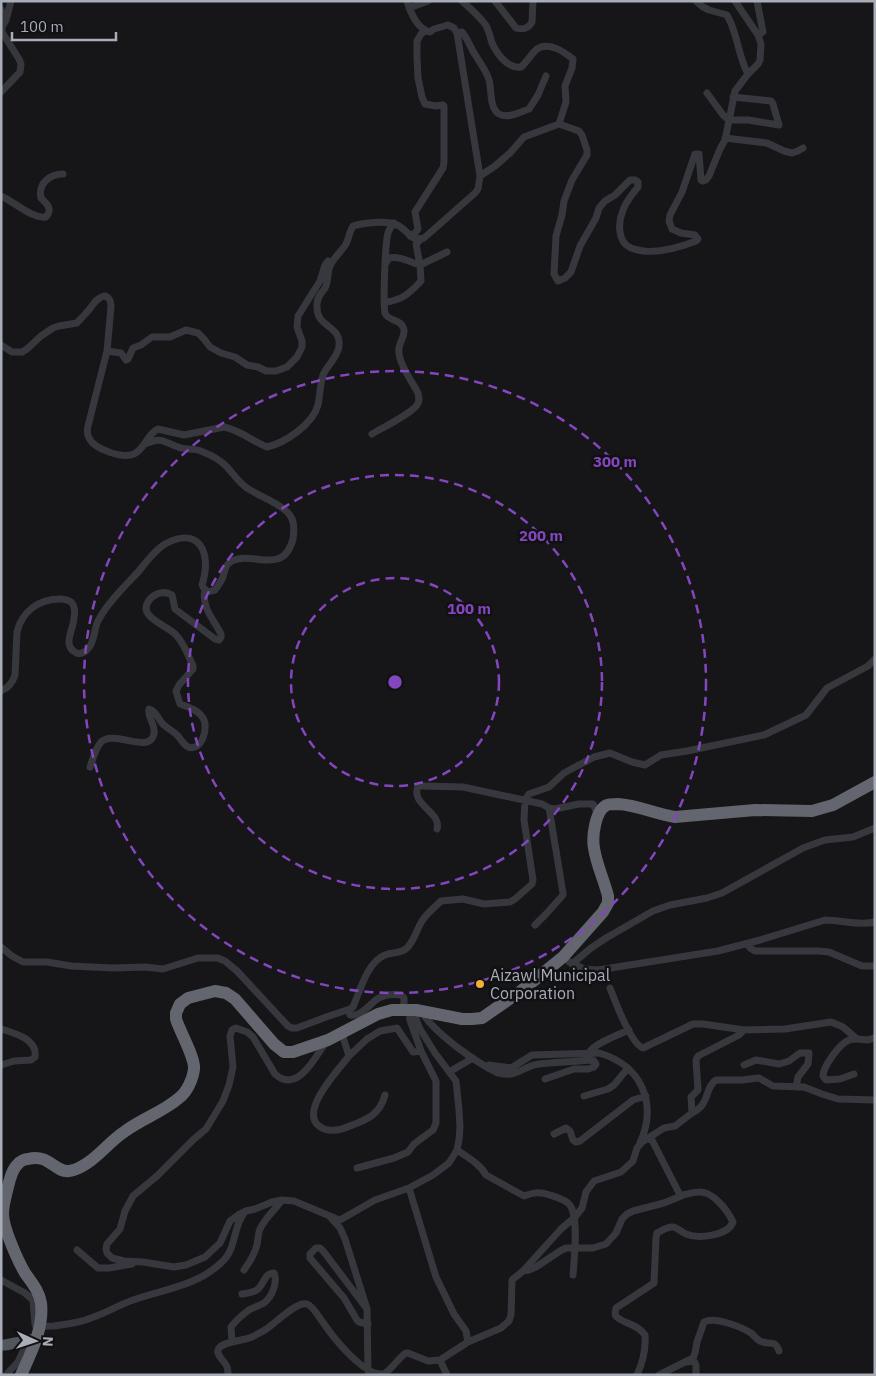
<svg xmlns="http://www.w3.org/2000/svg" width="876" height="1376" viewBox="0 0 876 1376" font-family="'IBM Plex Sans',sans-serif">
	<style>
		.lines { fill: none; stroke-linecap: round; stroke-linejoin: round }
		.street { stroke: #37383d; stroke-width: 7 }
		.primary { stroke: #53555c; stroke-width: 11 }
		.highway { stroke: #63666e; stroke-width: 12 }
		.ring { fill: none; stroke: #8446be; stroke-width: 2.5; stroke-dasharray: 9 6 }
		.poi-dot { fill: #f2b134; stroke: #111113; stroke-width: 2 }
		.labels { text-anchor: middle; stroke-width: 5; stroke-linejoin: round; paint-order: stroke }
		.poi-label { font-size: 16px; fill: #a8adb8; stroke: #111113; text-anchor: start }
		.centre { fill: #8446be; stroke: #111113; stroke-width: 2.5 }
		.ring-label { font-size: 15px; text-anchor: middle; font-weight: bold; fill: #8446be; stroke: #111113; stroke-width: 5; stroke-linejoin: round; paint-order: stroke }
	</style>
	<rect width="100%" height="100%" fill="#161618"/>
	<g class="lines">
		<path class="street" d="M462,1c8,7 17,15 23,23 4,6 5,13 7,19 5,11 16,26 29,24 6,-5 10,-13 16,-18 12,-8 27,3 36,10l-1,9 -7,18 1,16 -7,22
			M495,1l21,27c7,2 12,1 16,-6l1,-21
			M696,1l7,6 6,3 18,5 1,2c10,18 10,39 20,57
			M735,1l23,34
			M409,8l19,-7
			M1,9l2,6 -1,9
			M457,33l5,-1c6,7 9,17 14,24 5,9 10,14 13,24 3,10 0,28 10,34 9,5 21,-2 30,-5l9,-14 8,-19
			M1,92l19,-20 1,-8 -2,-5 -17,-27v-5l4,-7 5,-19
			M707,93l16,22 6,5h19l31,5 -6,-21 -2,-3 -38,-4
			M725,138l42,5 17,8 8,2 6,-2 5,-3
			M480,176l15,-10 15,-13 14,-16 35,-13 20,7 3,4 5,15v5l-15,25 -8,21 -2,14 -6,21 -2,38 4,7 7,-3 6,-6 9,-26 16,-28 3,-10 6,-7 10,-6 15,-15h5l3,2v5c-6,7 -12,15 -15,23 -5,12 -6,32 8,38 20,8 47,0 65,-7l2,-2 -3,-4 -14,-2 -9,-4 -3,-8 1,-6 12,-23 13,-38h4l2,26 2,1 3,-1 3,-4 11,-27 5,-9 10,-49 13,-17 10,-10 2,-4 1,-16 -3,-9 5,-3 -6,-31
			M1,196c14,6 31,23 45,21 7,-8 1,-13 -5,-19 -3,-14 8,-24 22,-24
			M410,236l5,-3 3,-4 -3,-17 28,-44 1,-6v-56l-1,-1 -7,1 -11,-2 -3,-7 -4,-19 -1,-21v-16l4,-7 4,-3
			M386,263l3,-5c12,-2 20,4 31,7l27,-13
			M385,302c16,-1 25,-9 36,-21l-1,-16 -4,-21 5,-5
			M1,345l11,7h10l5,-3 14,-13 12,-8 6,-2 18,-3c3,-4 6,-6 9,-10 7,-6 8,-14 18,-17 6,1 7,5 7,11l-4,44 -19,75c-1,4 -1,8 1,12 5,11 33,21 45,16 11,-5 13,-20 24,-25l26,6 40,-8c16,3 28,14 43,20 18,-4 46,-23 51,-42 2,-9 2,-21 5,-30 5,-11 18,-21 16,-34 -2,-17 -24,-14 -22,-37 1,-10 4,-9 8,-16 4,-7 2,-16 5,-22 4,-9 11,-14 16,-22 3,-5 3,-12 7,-18 10,-3 34,-6 44,-1 12,5 12,17 27,13l51,-45 3,-4 2,-13 -23,-143 -3,-5 -6,-3 -14,4 -4,3c-12,-2 -20,-20 -23,-31
			M107,351l14,2 5,7 2,-1 5,-11 8,-3 11,-8h18l16,-7 12,3 6,6 6,8 11,6 14,4 12,8 11,2 8,4h10l11,-4 10,-10 5,-10v-6l-5,-14 1,-11 22,-35 5,-16 3,-4
			M372,434c10,-6 39,-20 45,-29 3,-4 2,-8 1,-12 -6,-12 -21,-31 -19,-45 1,-7 6,-12 5,-18 -2,-12 -16,-8 -19,-17 -2,-10 0,-70 3,-80 1,-4 4,-7 6,-10
			M1,691c7,-3 12,-9 14,-16l2,-43c5,-21 23,-34 45,-33 3,1 8,1 10,4 3,4 3,10 2,15 0,10 -12,27 1,34 3,2 3,2 7,1 3,-1 6,-4 8,-7 5,-8 4,-17 8,-25 10,-19 27,-35 41,-50 7,-9 16,-21 26,-27 11,-6 26,-10 35,1 8,11 6,28 2,40 3,6 6,8 13,5 3,-4 6,-8 8,-13 2,-6 2,-13 9,-16 20,-11 51,16 61,-22 1,-7 2,-16 -2,-22 -6,-12 -33,-21 -44,-29 -9,-6 -14,-15 -21,-22 -6,-6 -15,-11 -23,-14 -7,-4 -15,-2 -22,-4 -16,-4 -17,-13 -36,-4
			M90,767c3,-8 5,-18 11,-25 13,-13 48,13 53,-8 2,-9 -7,-17 -5,-25 8,3 8,8 13,14 4,5 11,8 15,12 4,4 6,9 11,12 14,5 21,-20 15,-29 -5,-8 -14,-11 -23,-14l-4,-13 3,-6 14,-16v-3c-5,-11 -9,-23 -17,-31 -8,-9 -38,-18 -28,-33 2,-4 5,-6 9,-8 5,-2 10,-2 15,1l3,14 40,30 4,1 2,-3v-3c-7,-14 -20,-27 -16,-44
			M549,808l6,1 24,-5h14l5,11
			M437,829c5,-17 -27,-24 -19,-43h4l41,1 79,17 7,4 14,85v2l-17,19 -11,11
			M747,944l3,4 5,3h63l11,1 33,14h13
			M1,947l11,9 11,6h24l24,4 42,2 32,-1 18,2 35,-11h20l7,3 12,10 51,55 4,2h5l32,-12 21,-7 3,-2c7,-16 14,-45 32,-52 7,-3 16,-1 22,-7 7,-7 10,-19 15,-27 5,-8 13,-14 19,-20l22,-2 21,5 26,-2 5,-3 17,-15 1,-4 -9,-60 1,-20 4,-6 20,-7 15,-14 30,-16 16,-4 22,9 13,3 16,-10 26,-4 77,-16 42,-20 21,-27 41,-22 7,-7
			M569,962l15,7 14,1 120,-19 42,-11 65,-20c17,0 33,6 50,2
			M572,964l19,-16 15,-10 47,-27 17,-6 37,-7 15,-5 81,-45 22,-8 28,-3 22,-9
			M610,988c5,13 21,56 33,60l50,-24h10l41,6
			M350,1009l-1,3 1,3c11,2 19,-10 27,-16 7,-4 16,-5 24,-4l3,3v5l-4,7
			M421,1011c13,22 54,51 77,62 22,5 23,-7 41,-9 17,-2 34,-2 51,-4l4,1 2,3 -2,3 -6,2h-14l-29,10
			M1,1029c13,4 37,10 34,28l-4,3 -17,1 -13,4
			M342,1034l7,22c-10,13 -50,55 -30,70 6,5 15,5 23,3 20,-8 37,-11 43,-34
			M326,1042c-11,16 -29,52 -51,32l-22,-37 -6,-5 -11,-4 -4,2 -2,6 3,31 -4,18 -6,16 -17,28 -12,10 -37,37 -24,20 -8,15 -5,18 -13,15 -1,5 1,4 5,5 12,3 19,1 31,5 12,-2 19,-8 15,-14 10,-22 8,-6 8,-4 9,-2 17,-7 10,-2 12,1 43,18 3,1 35,-20 34,-12 24,-13 16,-12 8,-13 2,-10 1,-13 -1,-17 -3,-29 -21,-28 -15,-24 -4,-10v-9
			M589,1053c4,-9 29,-18 40,-23
			M349,1056l18,-17 13,-8 17,-3 16,24 8,-1
			M489,1065l22,3 21,-13 67,-2c42,12 59,50 41,90
			M744,1065l12,-5 23,4 10,-3 11,-8h9l-1,11 -10,13 -2,10
			M449,1072l24,-14
			M854,1074l-14,5 -14,1 -3,-4c0,-9 16,-32 26,-36 3,-1 4,-1 8,-1
			M584,1096l24,-7 6,-4 14,-17
			M692,1113c19,-9 12,-25 24,-33h26l17,-2 14,8 31,1 18,7 16,5 37,1
			M554,1134l12,-6 4,3 3,9 3,2 4,-1 53,-41 13,-4
			M457,1150c10,7 23,14 29,25l38,21c10,-4 16,-4 26,-1 6,2 13,4 18,8 12,10 6,57 5,72
			M357,1168l37,-10 14,-6 6,-8 19,-14 3,-7v-42l-15,-30 -11,-31 -1,-10
			M409,1188l27,89 18,37 12,17 2,11
			M331,1218l9,10 5,11 22,70 1,62
			M77,1250l21,18h11l23,-4
			M244,1270c5,-7 11,-17 13,-25 1,-6 1,-11 3,-16 5,-11 15,-19 22,-29
			M523,1271l6,-1 7,-3 24,-16 6,-3h27l13,-4 10,-11 6,-14 5,-5 6,-3 31,-8 17,-7
			M1,1280l24,13 8,7 2,25c7,2 13,1 19,1 13,-2 25,-3 37,-8 15,-5 28,-13 42,-18 32,-11 65,-14 90,-39 13,-12 10,-34 21,-48
			M367,1309l-43,-57 -4,-4h-4l-6,6v4l34,40 13,22 2,2 9,2
			M232,1342l-1,-15c5,-7 11,-12 18,-17 5,-3 10,-4 15,-7 8,-6 14,-21 10,-30 -10,0 -9,10 -16,16 -4,4 -11,4 -16,5
			M440,1360l7,15
			M687,1362l7,-1 2,4v10
			M6,1375l12,-13 10,-21
			M228,1375c0,-2 0,-6 -1,-8 -2,-6 -13,-13 -8,-19 6,-7 24,-7 33,-11 4,-2 9,-5 13,-7 10,-6 31,-29 42,-26 6,2 11,12 15,17 10,15 41,55 61,53 8,-3 15,-16 23,-21h2l20,8 12,-1 28,-18 33,-14 8,-7 2,-6 1,-35 11,-9 38,-42 14,-12 7,-9 4,-16 8,-11 27,-9 12,-11 4,-13 5,-6 22,-14 11,-2 17,-13 -1,-16 7,-7 -2,-30 2,-4 41,-21 5,-5 41,-1 46,-7 12,5 14,12 10,1 8,-2
			M637,1375c6,-13 9,-27 8,-40 -8,-12 -24,-12 -29,-19 -2,-3 0,-5 0,-8l38,-25 2,-45 1,-5c4,-2 10,-6 15,-6 5,0 9,5 14,7 12,5 42,2 47,-12 -5,-11 -20,-31 -34,-30 -7,0 -13,3 -19,3l-26,-51 -2,-4 -5,-1
			M659,1375l34,-17 2,-5 2,-11 7,-20c11,-6 37,5 47,11 3,2 5,6 9,8 9,5 15,-3 19,10"/>
		<path class="primary" d="M1,1345h4l31,-6"/>
		<path class="highway" d="M21,1375c10,-22 23,-47 20,-72 -2,-12 -9,-20 -16,-30 -7,-12 -22,-45 -22,-59 0,-8 2,-15 4,-23 2,-8 4,-21 11,-27 2,-3 7,-5 10,-5 21,-6 27,14 41,12 21,-3 38,-28 55,-39 17,-13 39,-20 55,-34 8,-6 14,-19 15,-29 1,-12 -14,-37 -18,-50v-6l4,-9 8,-6 27,-7 11,2 9,6 39,45 10,8h9l35,-12 50,-26 14,-4h24l46,9h10l10,-1 39,-27 42,-34 40,-45 5,-9v-7c-4,-16 -12,-33 -14,-48 -2,-11 1,-38 13,-43 2,-1 8,-1 11,-1 19,1 38,10 57,13l80,-7 57,1 21,-6 42,-23"/>
	</g>
	<g class="ring">
		<circle cx="395" cy="682" r="104"/>
		<circle cx="395" cy="682" r="207"/>
		<circle cx="395" cy="682" r="311"/>
	</g>
	<circle class="poi-dot" cx="480" cy="984" r="5"/>
	<g class="labels">
		<g class="poi-label">
			<text x="490" y="981">Aizawl Municipal<tspan x="490" dy="18">Corporation</tspan></text>
		</g>
	</g>
	<circle cx="395" cy="682" r="8" class="centre"/>
	<g class="ring-label">
		<text x="615" y="467">300 m</text>
		<text x="541" y="541">200 m</text>
		<text x="469" y="614">100 m</text>
	</g>
	<rect width="876" height="1376" fill="none" stroke="#a8adb8" stroke-width="5"/>
	<g transform="translate(35 1341) rotate(93)" stroke="#111113" stroke-width="4" paint-order="stroke">
	<path d="M0-4L9 19L0 12L-9 19Z" fill="#a8adb8"/>
	<text y="-8" font-size="14" font-weight="bold" text-anchor="middle" fill="#a8adb8">N</text>
	</g>
	<path d="M12 32v8h104v-8" fill="none" stroke="#a8adb8" stroke-width="2.5"/>
	<text x="20" y="32" font-size="15" fill="#a8adb8" stroke="#111113" stroke-width="4" paint-order="stroke">100 m</text>
</svg>
